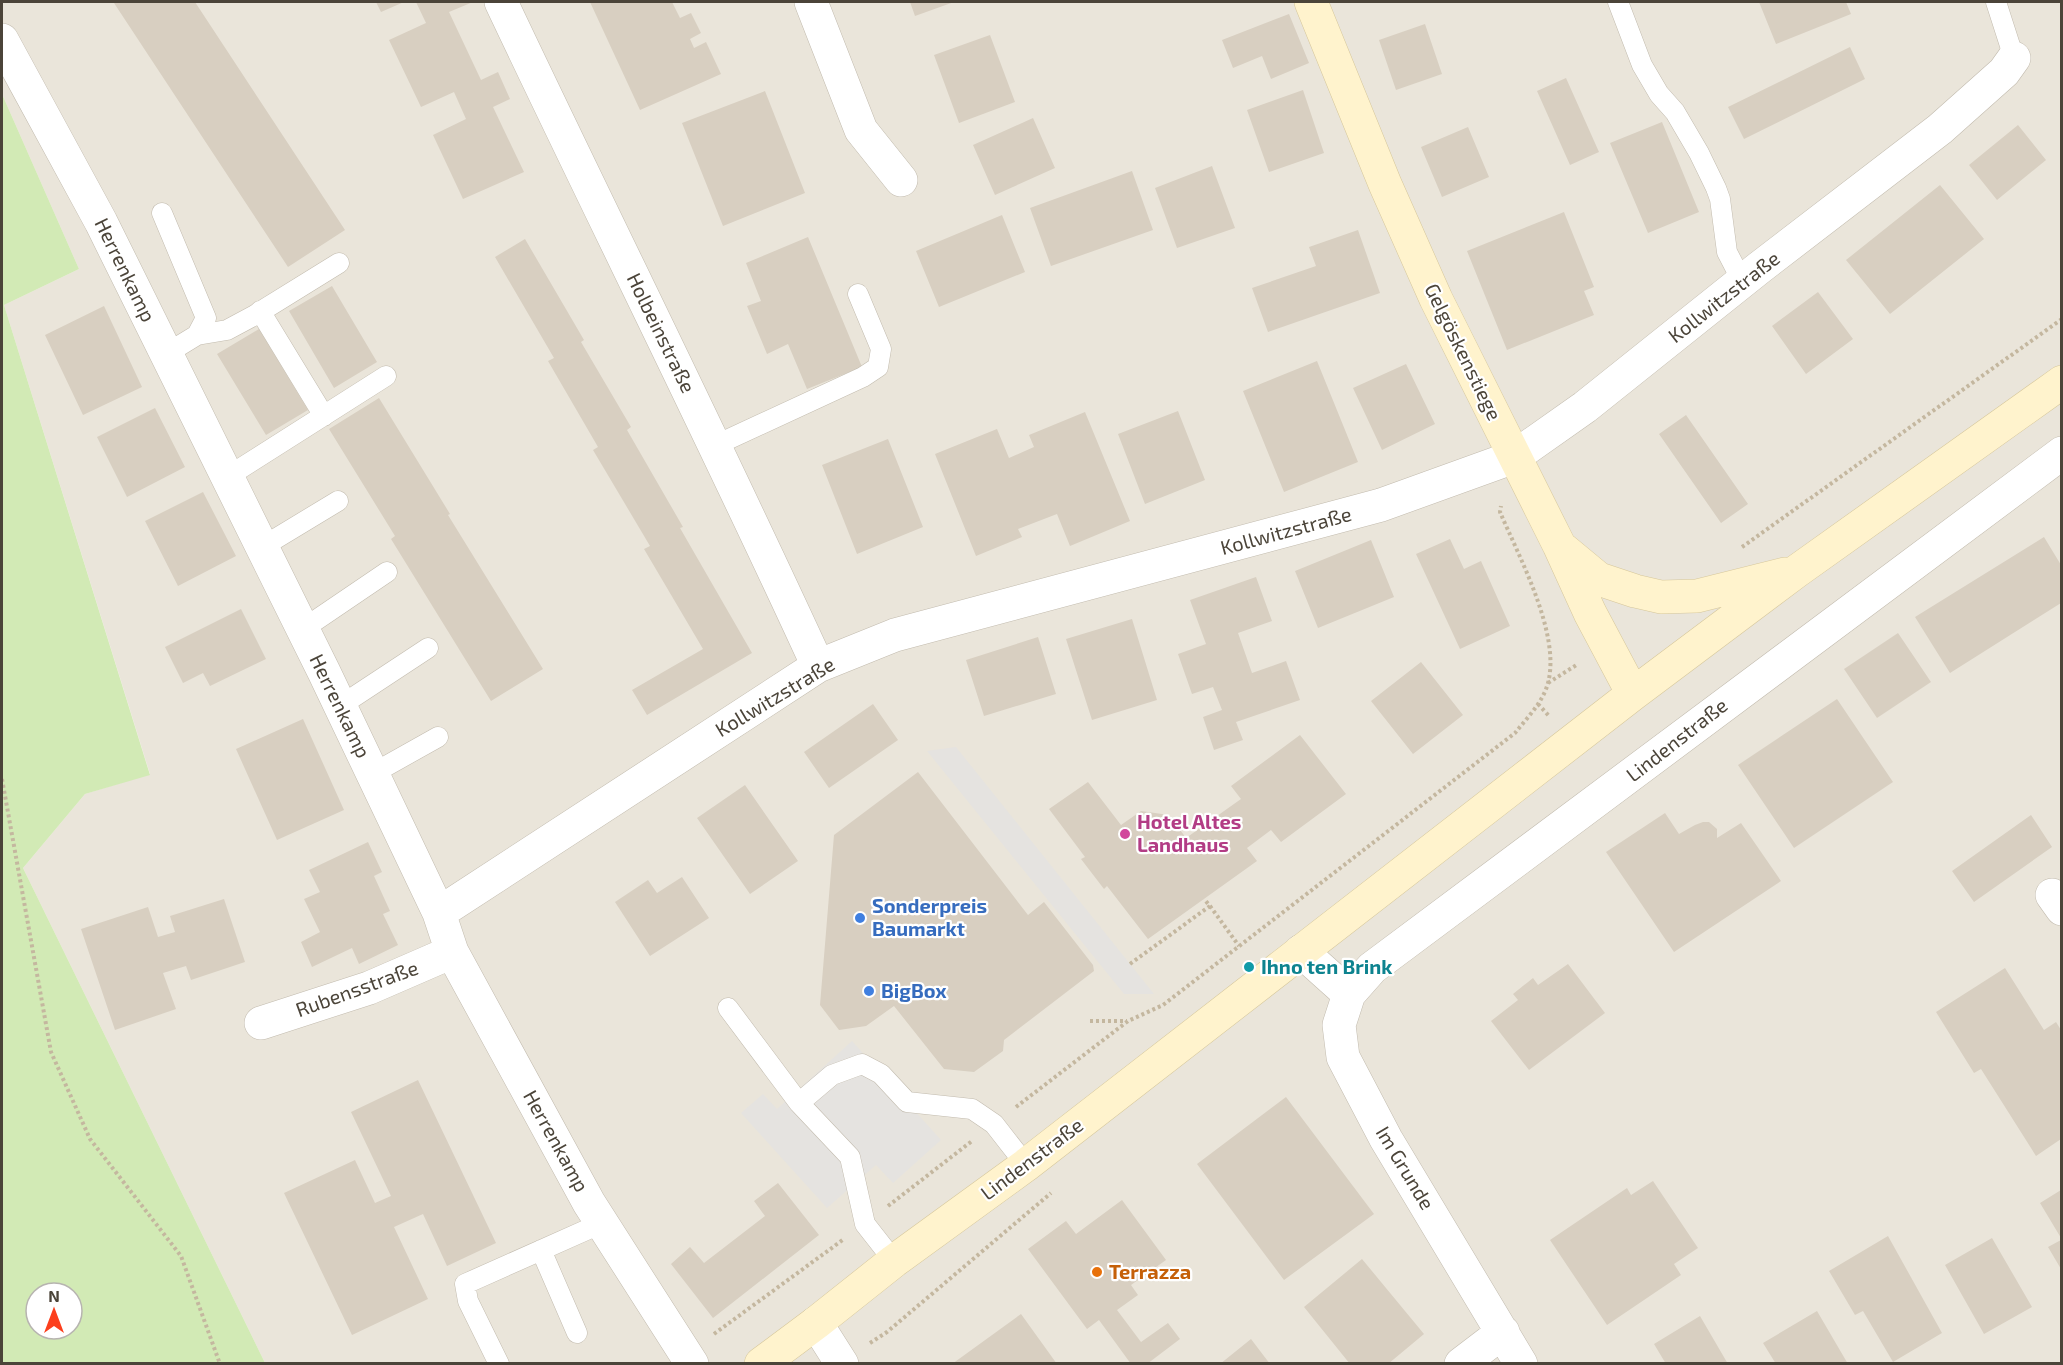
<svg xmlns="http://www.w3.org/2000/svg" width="2063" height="1365" viewBox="0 0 2063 1365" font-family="'Exo 2',sans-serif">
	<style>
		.residential { fill: #eae5da }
		.green { fill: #d2eab5; fill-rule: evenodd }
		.parking { fill: #e5e3e0 }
		.building { fill: #d8cfc1 }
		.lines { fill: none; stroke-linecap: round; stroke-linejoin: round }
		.lane-casing { stroke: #c2bbae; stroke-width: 21 }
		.street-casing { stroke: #c2bbae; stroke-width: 34 }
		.secondary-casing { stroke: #d6c79b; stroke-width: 34 }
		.path { stroke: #c4b79f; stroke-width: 4; stroke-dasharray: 3 3; stroke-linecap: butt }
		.lane { stroke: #fff; stroke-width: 20 }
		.street { stroke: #fff; stroke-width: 33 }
		.secondary { stroke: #fff3cd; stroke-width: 33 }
		.hotel-dot { fill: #d1479c; stroke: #fff; stroke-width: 2 }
		.shop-dot { fill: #3f7fe0; stroke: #fff; stroke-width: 2 }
		.culture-dot { fill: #0f9aa8; stroke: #fff; stroke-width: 2 }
		.food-dot { fill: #e8710a; stroke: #fff; stroke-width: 2 }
		.labels { text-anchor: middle; stroke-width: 4.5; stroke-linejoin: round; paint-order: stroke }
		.street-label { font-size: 20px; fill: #4b4439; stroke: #fff }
		.hotel-label { font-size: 20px; font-weight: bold; fill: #b23c85; stroke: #fff; text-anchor: start }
		.shop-label { font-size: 20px; font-weight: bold; fill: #366cbe; stroke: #fff; text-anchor: start }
		.culture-label { font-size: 20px; font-weight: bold; fill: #0d838f; stroke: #fff; text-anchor: start }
		.food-label { font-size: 20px; font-weight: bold; fill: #c56008; stroke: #fff; text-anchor: start }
	</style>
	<rect width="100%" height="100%" fill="#f6f3ec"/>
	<path class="residential" d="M2,2h2059v1361h-1796l-242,-495 62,-74 65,-20 -146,-469 75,-36 -77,-175z"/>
	<path class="green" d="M2,94l77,175 -75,36 146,470 -65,19 -62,74 242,495h-263zM36,1293h36v36h-36z"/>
	<path class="parking" d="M956,747l174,217 24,30h-30l-197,-243z
		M852,1041l89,99 -48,43 -17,-18 -49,43 -86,-95 22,-19 14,15z"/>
	<path class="building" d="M115,2h80l150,228 -57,37 -174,-264z
		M376,2h28l-23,10z
		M416,2h57l-24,10 32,68 17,-8 12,27 -17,8 31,65 -61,27 -30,-64 33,-16 -12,-27 -33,15 -32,-67 37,-17z
		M590,2h82l8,16 11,-5 10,20 -11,6 4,9 12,-6 15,32 -81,36z
		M910,2h44l-39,14z
		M1759,2h87l5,12 -75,30z
		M1289,14l20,49 -38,16 -9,-23 -29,12 -11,-28z
		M1425,24l17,50 -46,16 -17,-50z
		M990,35l25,67 -56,21 -25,-68z
		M1850,47l15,32 -121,60 -16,-32z
		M1566,78l33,74 -29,13 -33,-74z
		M1303,90l21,63 -55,19 -22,-62z
		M765,91l40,102 -82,33 -41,-103z
		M1033,118l22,50 -60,27 -22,-50z
		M1662,122l37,90 -51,21 -38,-90z
		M2018,125l28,35 -49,40 -28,-35z
		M1468,127l21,50 -47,20 -21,-50z
		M1212,166l23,62 -58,20 -22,-60z
		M1132,171l21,59 -102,36 -21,-58z
		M1940,185l44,54 -94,75 -44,-54z
		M1564,212l30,75 -10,4 10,24 -87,35 -40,-99z
		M1002,215l23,57 -86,35 -23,-56z
		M1358,230l22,63 -112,39 -16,-44 64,-22 -7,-19z
		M808,237l54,130 -55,22 -19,-45 -21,10 -20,-48 14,-5 -15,-38z
		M525,239l59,101 -3,2 50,85 -4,3 56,97 -3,1 72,125 -105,62 -15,-25 71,-41 -59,-100 6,-3 -57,-96 5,-3 -50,-86 6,-3 -59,-101z
		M332,286l45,76 -43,26 -45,-77z
		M1818,292l35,47 -47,35 -34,-48z
		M104,306l38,81 -59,28 -38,-80z
		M259,329l49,81 -42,25 -49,-81z
		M1317,361l41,101 -74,30 -41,-101z
		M1406,364l29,60 -53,26 -29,-62z
		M379,398l71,116 -2,1 95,154 -52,32 -100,-162 4,-3 -66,-107z
		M155,408l30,59 -58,30 -30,-60z
		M1178,411l27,69 -60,24 -27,-70z
		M1085,412l45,109 -60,25 -13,-32 -39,15 4,8 -46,19 -41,-102 62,-25 12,29 25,-11 -5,-12z
		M1686,415l62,89 -27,19 -62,-89z
		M888,439l35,88 -66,27 -35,-89z
		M203,492l33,64 -58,30 -33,-65z
		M2044,537l17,28v38l-111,70 -35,-56z
		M1450,539l14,30 17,-8 29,65 -50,23 -44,-95z
		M1371,540l23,57 -76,31 -23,-57z
		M1256,577l16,44 -34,12 14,40 34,-12 14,39 -64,22 7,18 -29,10 -11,-33 19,-7 -9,-23 -21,7 -14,-40 28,-10 -16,-44z
		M241,609l25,50 -56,27 -7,-13 -20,10 -18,-36z
		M1132,619l25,81 -65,20 -26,-81z
		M1898,633l33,49 -54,36 -33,-49z
		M1038,637l18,57 -72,22 -18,-56z
		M1421,662l42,53 -50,39 -42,-53z
		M1837,699l56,83 -99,66 -56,-83z
		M873,704l25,36 -69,48 -25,-36z
		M303,719l41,91 -67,30 -41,-91z
		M1300,735l46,59 -65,48 -10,-12 -24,18 10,13 -109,78 -41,-53 -3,3 -23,-30 4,-2 -36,-48 39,-27 33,43 20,-14 28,4 17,23 55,-39 -10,-13z
		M918,772l110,143 16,-13 49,63 1,6 -90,69 -1,11 -29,21 -30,-3 -50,-63 -28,20 -27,4 -19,-25 14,-170z
		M745,785l53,76 -48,33 -53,-76z
		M1665,813l14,21 16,-9 8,-3h6l8,7v9l24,-15 40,58 -107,71 -68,-100z
		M2031,815l21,32 -78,55 -22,-31z
		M368,842l14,30 -8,4 16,35 -7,3 15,31 -39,19 -7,-16 -40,19 -11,-25 19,-10 -16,-33 16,-7 -11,-22z
		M682,877l27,41 -59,38 -35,-54 33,-22 9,13z
		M224,899l21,63 -54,18 -5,-14 -23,7 13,36 -61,21 -34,-101 67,-22 10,30 17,-5 -5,-16z
		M1568,964l37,49 -76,57 -38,-49 27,-21 -5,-6 20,-16 5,7z
		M2005,968l39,62 12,-8 5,8v109l-25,17 -55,-87 -7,4 -38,-61z
		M418,1080l78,163 -49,23 -24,-52 -29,13 34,72 -76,36 -68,-142 71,-33 20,43 16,-7 -40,-84z
		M1286,1097l88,117 -90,66 -87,-116z
		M1653,1181l45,67 -24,16 7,11 -74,50 -57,-85 77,-52 4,7z
		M778,1183l41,52 -106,83 -42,-54 19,-17 14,16 61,-47 -11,-15z
		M2061,1190v48l-21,-35z
		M1122,1200l44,60 -35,25 7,10 -21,15 24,32 27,-19 12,16 -33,25h-16l-32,-44 -12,9 -59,-80 38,-28 10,13z
		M1888,1236l54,97 -49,29 -30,-51 -8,4 -26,-44z
		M1992,1238l40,69 -48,27 -39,-69z
		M2061,1240v29l-13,-22z
		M1362,1259l62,75 -36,30h-38l-46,-57z
		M1817,1311l31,53h-72l-13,-21z
		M1021,1314l36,50h-105z
		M1700,1316l28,48h-62l-12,-20z
		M1251,1339l19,25h-50z"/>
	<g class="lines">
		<defs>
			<path id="lane" d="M1618,2l24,63 17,29 16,18 24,41 17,35 4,11 7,53 15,29
				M1996,2l18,56
				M162,213l44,105 -9,17 -31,19
				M260,311l64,105
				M197,335l30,-5 28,-15 84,-52
				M716,445l147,-68 15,-10 3,-18 -23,-55
				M227,477l159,-101
				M262,547l76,-46
				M303,629l84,-57
				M340,706l88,-58
				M372,774l66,-37
				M728,1008l71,95 51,54 15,67 29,37
				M799,1103l33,-28 30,-11 19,10 26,28 65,7 22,15 32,41
				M541,1250l36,83
				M499,1364l-31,-63 -3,-17 137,-61"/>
			<path id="street" d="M501,2c105,222 215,441 317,664
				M811,2l50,128 40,50
				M2,40l99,182 223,450 115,241 13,39 137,251 103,161
				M2052,895l10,14
				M439,913l379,-247 77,-31 486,-130 133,-48 71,-50 174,-139 181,-139 64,-57 10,-14
				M1301,951l48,43 23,-26c230,-172 459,-345 690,-515
				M1349,994l-10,31 4,32 43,82 135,225
				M261,1023l108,-35 83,-36
				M816,1323l26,41
				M1461,1364l42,-32"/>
			<path id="secondary" d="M1311,2l74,182 51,115 123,246 31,68 43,81
				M1564,550l35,29 36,12 26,6 36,-1 88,-22
				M761,1364l55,-41 78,-62 132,-96 607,-471 164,-123 265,-189"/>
		</defs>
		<use href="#lane" class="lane-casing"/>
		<use href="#street" class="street-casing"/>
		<use href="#secondary" class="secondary-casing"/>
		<path class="path" d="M1742,547l320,-228
			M1548,683l30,-19
			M1538,704l12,13
			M2,779l49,273 39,87 91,117 39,108
			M1210,906l29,40
			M1130,964l80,-58 -6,-7
			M1090,1021h37
			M1016,1107l112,-86 35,-16 352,-272c12,-15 28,-31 33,-50 13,-49 -29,-126 -48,-171l1,-6
			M888,1206l84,-65
			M714,1334l130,-95
			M870,1343l17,-11 164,-139"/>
		<use href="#lane" class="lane"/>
		<use href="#street" class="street"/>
		<use href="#secondary" class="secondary"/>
	</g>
	<circle class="hotel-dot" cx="1125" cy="834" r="6"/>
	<g class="shop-dot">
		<circle cx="860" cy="918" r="6"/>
		<circle cx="869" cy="991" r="6"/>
	</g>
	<circle class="culture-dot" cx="1249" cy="967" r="6"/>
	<circle class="food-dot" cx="1097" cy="1272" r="6"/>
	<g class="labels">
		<g class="street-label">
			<text transform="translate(125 270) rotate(64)" y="7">Herrenkamp</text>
			<text transform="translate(1724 297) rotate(-38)" y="7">Kollwitzstraße</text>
			<text transform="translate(661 333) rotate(64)" y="7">Holbeinstraße</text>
			<text transform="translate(1463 352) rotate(64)" y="7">Gelgöskenstiege</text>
			<text transform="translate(1286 531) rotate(-15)" y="7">Kollwitzstraße</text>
			<text transform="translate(775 697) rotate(-31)" y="7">Kollwitzstraße</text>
			<text transform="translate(340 706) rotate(64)" y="7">Herrenkamp</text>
			<text transform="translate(1677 740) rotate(-38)" y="7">Lindenstraße</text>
			<text transform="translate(357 989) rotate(-20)" y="7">Rubensstraße</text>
			<text transform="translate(556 1141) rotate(61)" y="7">Herrenkamp</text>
			<text transform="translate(1032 1159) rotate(-37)" y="7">Lindenstraße</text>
			<text transform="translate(1405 1168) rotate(59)" y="7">Im Grunde</text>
		</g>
		<g class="hotel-label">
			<text x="1137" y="829">Hotel Altes<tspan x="1137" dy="23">Landhaus</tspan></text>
		</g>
		<g class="shop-label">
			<text x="872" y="913">Sonderpreis<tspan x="872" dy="23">Baumarkt</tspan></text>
			<text x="881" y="998">BigBox</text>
		</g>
		<g class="culture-label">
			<text x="1261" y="974">Ihno ten Brink</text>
		</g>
		<g class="food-label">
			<text x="1109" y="1279">Terrazza</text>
		</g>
	</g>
	<rect width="2063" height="1365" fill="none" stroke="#4b4439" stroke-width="6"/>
	<g transform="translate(54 1311)"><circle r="28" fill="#ffffff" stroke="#b7b4b0" stroke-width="1.5"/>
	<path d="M0-4.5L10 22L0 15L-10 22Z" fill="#fc3f1d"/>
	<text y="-9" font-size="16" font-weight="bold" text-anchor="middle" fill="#4b4439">N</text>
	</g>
</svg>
